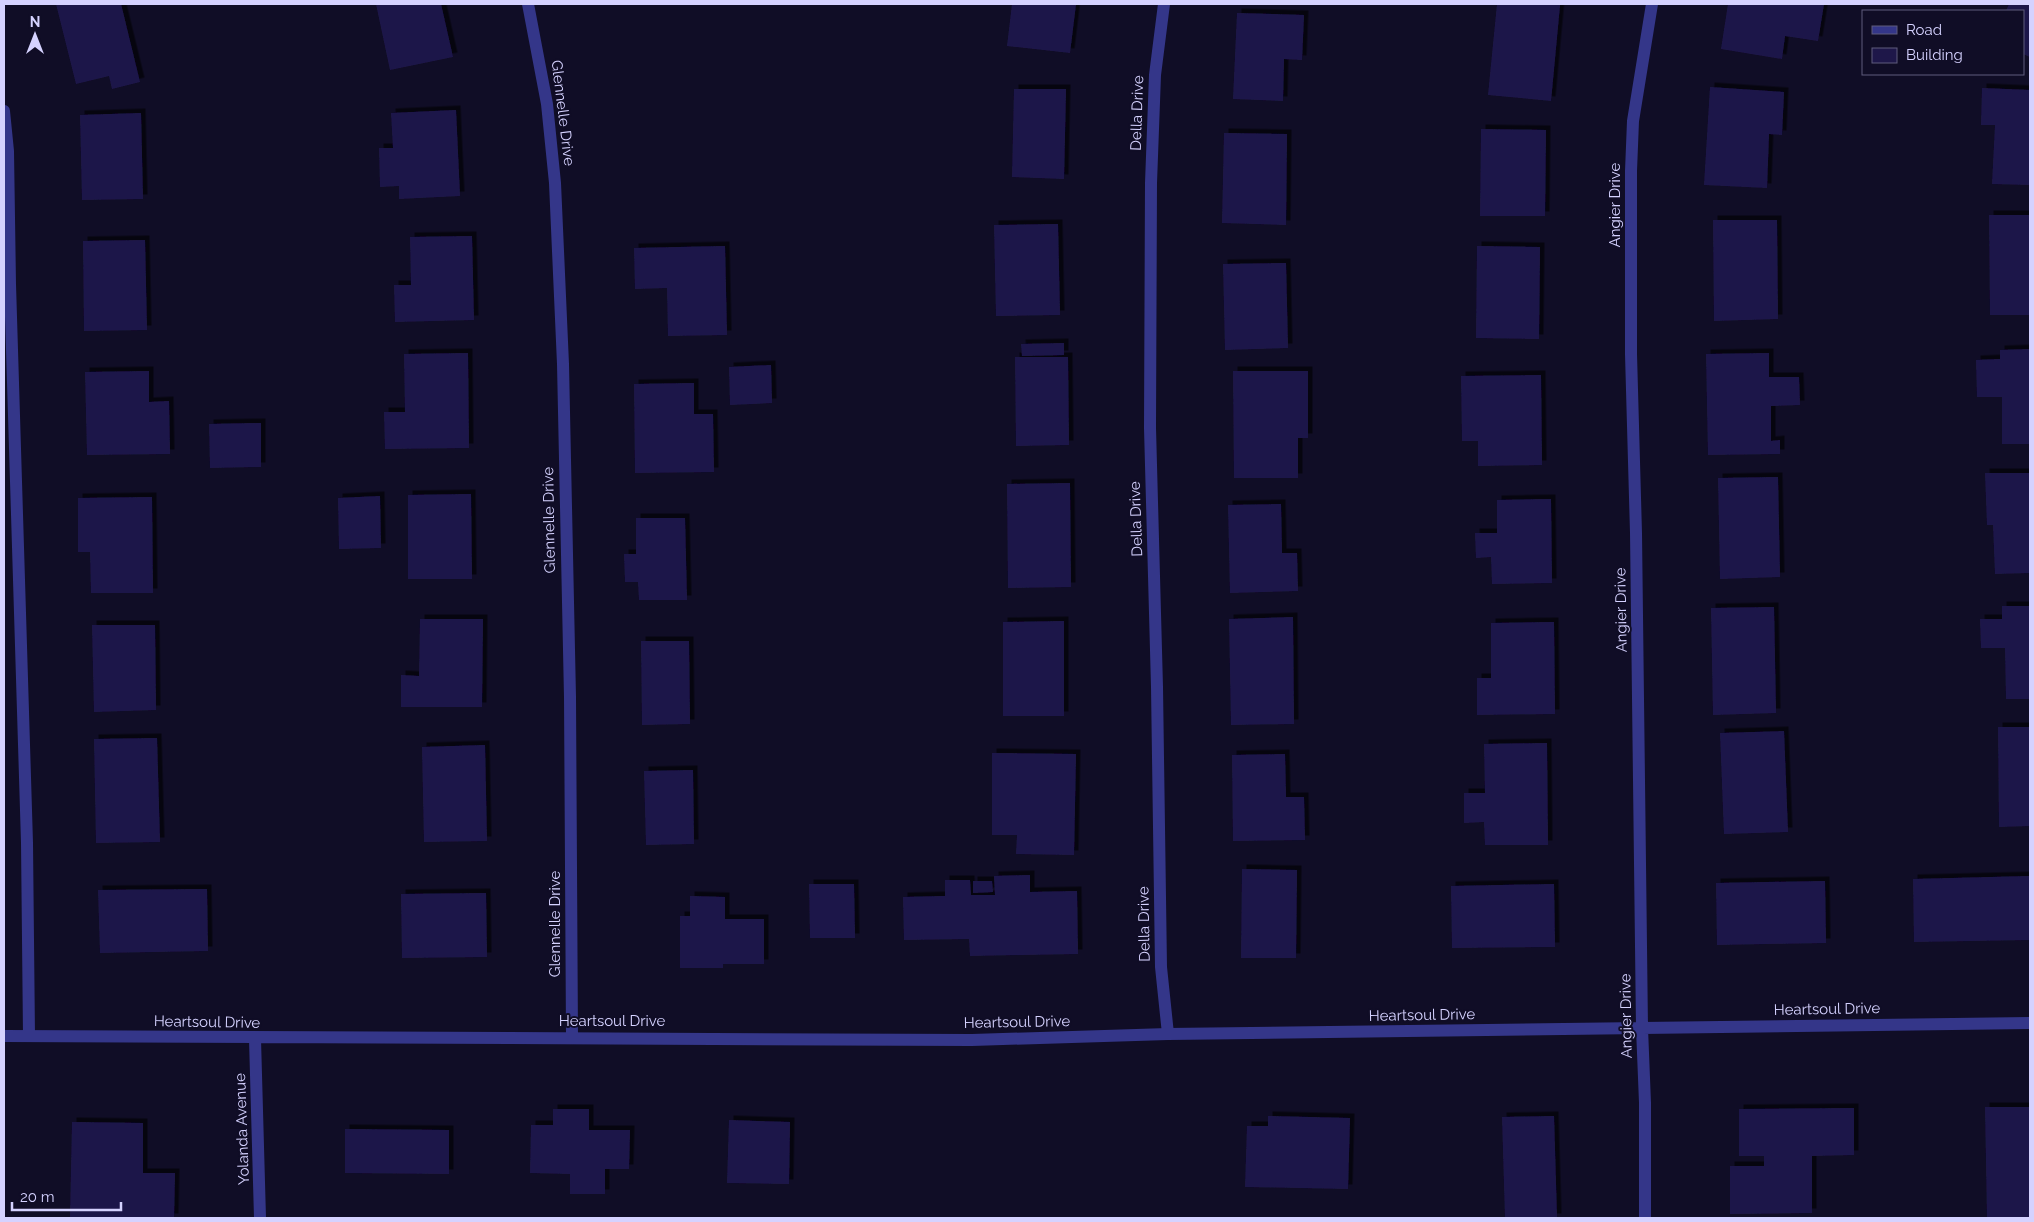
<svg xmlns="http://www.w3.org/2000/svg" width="2034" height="1222" viewBox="0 0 2034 1222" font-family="Raleway,sans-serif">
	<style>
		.building { fill: #1e1749; filter: url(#shadow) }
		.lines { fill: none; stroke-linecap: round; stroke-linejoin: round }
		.minor { stroke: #343689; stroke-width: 12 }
		.labels { text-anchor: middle; stroke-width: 4; stroke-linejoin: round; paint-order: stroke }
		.street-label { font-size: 15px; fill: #d5d2ff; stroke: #100d26 }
	</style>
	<defs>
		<filter id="shadow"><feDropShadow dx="4.5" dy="-4.5" stdDeviation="0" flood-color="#0009"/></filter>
	</defs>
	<rect width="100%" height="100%" fill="#100d26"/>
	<path class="building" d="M56,4h65l19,78 -28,7 -3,-13 -33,8z
		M376,4h65l12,53 -63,13z
		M1012,4h64l-6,49 -63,-7z
		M1497,4l63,1 -9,96 -63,-6z
		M1728,4h96l-6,37 -33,-5 -3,23 -61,-10z
		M2009,4h21v53l-7,-3v-43h-17z
		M1237,13l67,2 -2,45 -18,-1 -1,42 -50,-2z
		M1710,87l74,5 -2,43 -13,-1 -2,54 -63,-3z
		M1982,88l48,2v95l-38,-1 3,-59h-14z
		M1014,89h52l-2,90 -52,-2z
		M456,110l4,86 -61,3v-13l-19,1 -1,-39h14l-2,-35z
		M141,113l2,86 -61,1 -2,-85z
		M1481,129l65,1 -1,86h-65z
		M1224,133l63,1 -1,91 -64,-2z
		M1989,215h41v100h-40z
		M1713,220h64l1,99 -64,2z
		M1058,224l2,91 -64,1 -2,-91z
		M472,236l2,84 -79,2 -1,-37h17l-1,-48z
		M145,240l2,90 -63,1 -1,-90z
		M725,246l2,89 -59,1 -1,-48 -32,1 -1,-41z
		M1477,246l63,1 -1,92 -63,-1z
		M1286,263l2,85 -63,2 -2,-86z
		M1064,343v12l-42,1 -1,-12z
		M2030,349v95h-28v-47h-25l-1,-37 24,-1v-9z
		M468,353l1,95 -84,1 -1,-37h21l-1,-58z
		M1769,353v24h30l1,28 -29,1v35l9,-1v14l-72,1 -2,-101z
		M1015,357h53l1,88 -53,1z
		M771,365l1,38 -42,2 -1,-38z
		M149,371v31l20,-1 1,53 -83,1 -2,-83z
		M1233,371h75v67h-10v40h-64z
		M1541,375l1,90 -64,1v-25h-16l-1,-65z
		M694,383v31h19l1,58 -79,1 -1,-89z
		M261,423v44l-51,1 -1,-44z
		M1985,473h45v100l-35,1 -2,-49h-6z
		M1778,477l2,100 -60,2 -2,-101z
		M1070,483l1,104 -63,1 -1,-104z
		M471,494l1,85h-64v-84z
		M380,496l1,52 -42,1 -1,-51z
		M152,497l1,96h-62l-1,-41h-12v-54z
		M1551,499l1,84 -60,1 -1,-27 -15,1 -1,-25h22v-33z
		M1281,504l1,49h15l1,38 -68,2 -2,-88z
		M636,518h49l2,82h-48l-1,-18h-13l-1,-28h12z
		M2002,606h28v93h-24l-1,-51h-24l-1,-29h22z
		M1774,607l2,106 -63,2 -2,-107z
		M1293,617l1,107 -63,1 -2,-106z
		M420,619h63l-1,88h-81v-32l18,1z
		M1064,621v95h-61v-94z
		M1554,622l1,92 -78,1v-37h14v-55z
		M92,625h63l1,85 -62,2z
		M641,641h48l1,83 -48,1z
		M1998,727h32v99l-31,1z
		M1784,731l4,101 -64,2 -4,-101z
		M157,738l3,104 -64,1 -2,-104z
		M1547,743l1,102h-63l-1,-23 -20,1v-30h21l-1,-49z
		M485,745l2,96 -63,1 -2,-95z
		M992,753l84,1 -2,101 -58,-1 1,-19h-25z
		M1285,754l1,43h18l1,43 -72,1 -1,-86z
		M693,770l1,74 -48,1 -2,-74z
		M1242,869l55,1 -1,88h-55z
		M1030,875v17l47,-1 1,63 -108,2 -1,-17 -65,1 -1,-43 42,-1v-16h25l1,15h24l-1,-19z
		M2030,876v64l-116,2 -1,-63z
		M973,881h19l1,11 -20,1z
		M1825,881l1,62 -109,2 -1,-62z
		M809,884h45l1,54h-45z
		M1554,884l1,63 -103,1 -1,-62z
		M207,889l1,62 -108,2 -2,-63z
		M486,893l1,64 -85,1 -1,-64z
		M690,896l35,1v22h39v45h-41v4h-43v-52h10z
		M1985,1107h45v111h-43z
		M1854,1108v47l-42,1v57l-82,1v-48h34v-10h-25v-47z
		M553,1109h36v21h41l-1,39h-24v25h-35v-20l-40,-1 1,-48h22z
		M1268,1116l82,2 -2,71 -103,-2 2,-61h21z
		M1554,1116l3,102h-52l-3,-101z
		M729,1120l61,2 -1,62 -62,-1z
		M72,1122l71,1v50h32l-1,45 -104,-1z
		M345,1129l104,1v44l-104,-1z"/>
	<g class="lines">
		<path class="minor" d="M528,4l19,100 8,79 8,181 7,333 2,340
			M1164,4l-9,71 -4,108 -1,245 7,259 4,280 7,67
			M4,111l4,40 2,133 17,559 2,193
			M4,1036l968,4 196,-6 862,-11
			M255,1039l5,179
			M1645,1218v-115l-3,-75 -6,-495 -5,-179v-183l2,-50 19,-117"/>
	</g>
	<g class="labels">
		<g class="street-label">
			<text transform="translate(563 113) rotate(83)" y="5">Glennelle Drive</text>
			<text transform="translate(1137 113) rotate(-88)" y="5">Della Drive</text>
			<text transform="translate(1615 205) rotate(-90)" y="5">Angier Drive</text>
			<text transform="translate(1136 519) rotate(-92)" y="5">Della Drive</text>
			<text transform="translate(549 520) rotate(-91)" y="5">Glennelle Drive</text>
			<text transform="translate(1621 610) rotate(-91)" y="5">Angier Drive</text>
			<text transform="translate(555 924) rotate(-90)" y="5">Glennelle Drive</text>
			<text transform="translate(1144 924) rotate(-91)" y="5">Della Drive</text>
			<text transform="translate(1827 1009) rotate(-1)" y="5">Heartsoul Drive</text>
			<text transform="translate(1422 1015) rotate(-1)" y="5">Heartsoul Drive</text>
			<text transform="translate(1626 1016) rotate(-91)" y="5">Angier Drive</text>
			<text x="612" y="1026">Heartsoul Drive</text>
			<text transform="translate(207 1022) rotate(1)" y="5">Heartsoul Drive</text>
			<text transform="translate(1017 1022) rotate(-1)" y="5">Heartsoul Drive</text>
			<text transform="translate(242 1129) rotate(-92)" y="5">Yolanda Avenue</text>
		</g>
	</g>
	<rect width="2034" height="1222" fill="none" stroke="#d5d2ff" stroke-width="10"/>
	<rect x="1862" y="10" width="162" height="65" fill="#100d26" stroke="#5f5c7d"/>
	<rect x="1872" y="26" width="25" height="8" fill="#343689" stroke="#5f5c7d"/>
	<text x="1906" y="35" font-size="15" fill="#d5d2ff">Road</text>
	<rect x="1872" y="48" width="25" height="15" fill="#1e1749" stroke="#5f5c7d"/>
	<text x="1906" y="60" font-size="15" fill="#d5d2ff">Building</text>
	<g transform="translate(35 35)" stroke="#100d26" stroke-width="4" paint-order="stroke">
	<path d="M0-4L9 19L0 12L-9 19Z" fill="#d5d2ff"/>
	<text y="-8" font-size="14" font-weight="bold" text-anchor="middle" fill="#d5d2ff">N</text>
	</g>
	<path d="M12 1202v8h109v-8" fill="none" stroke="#d5d2ff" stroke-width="2.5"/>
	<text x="20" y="1202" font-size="15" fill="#d5d2ff" stroke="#100d26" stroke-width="4" paint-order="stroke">20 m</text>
</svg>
